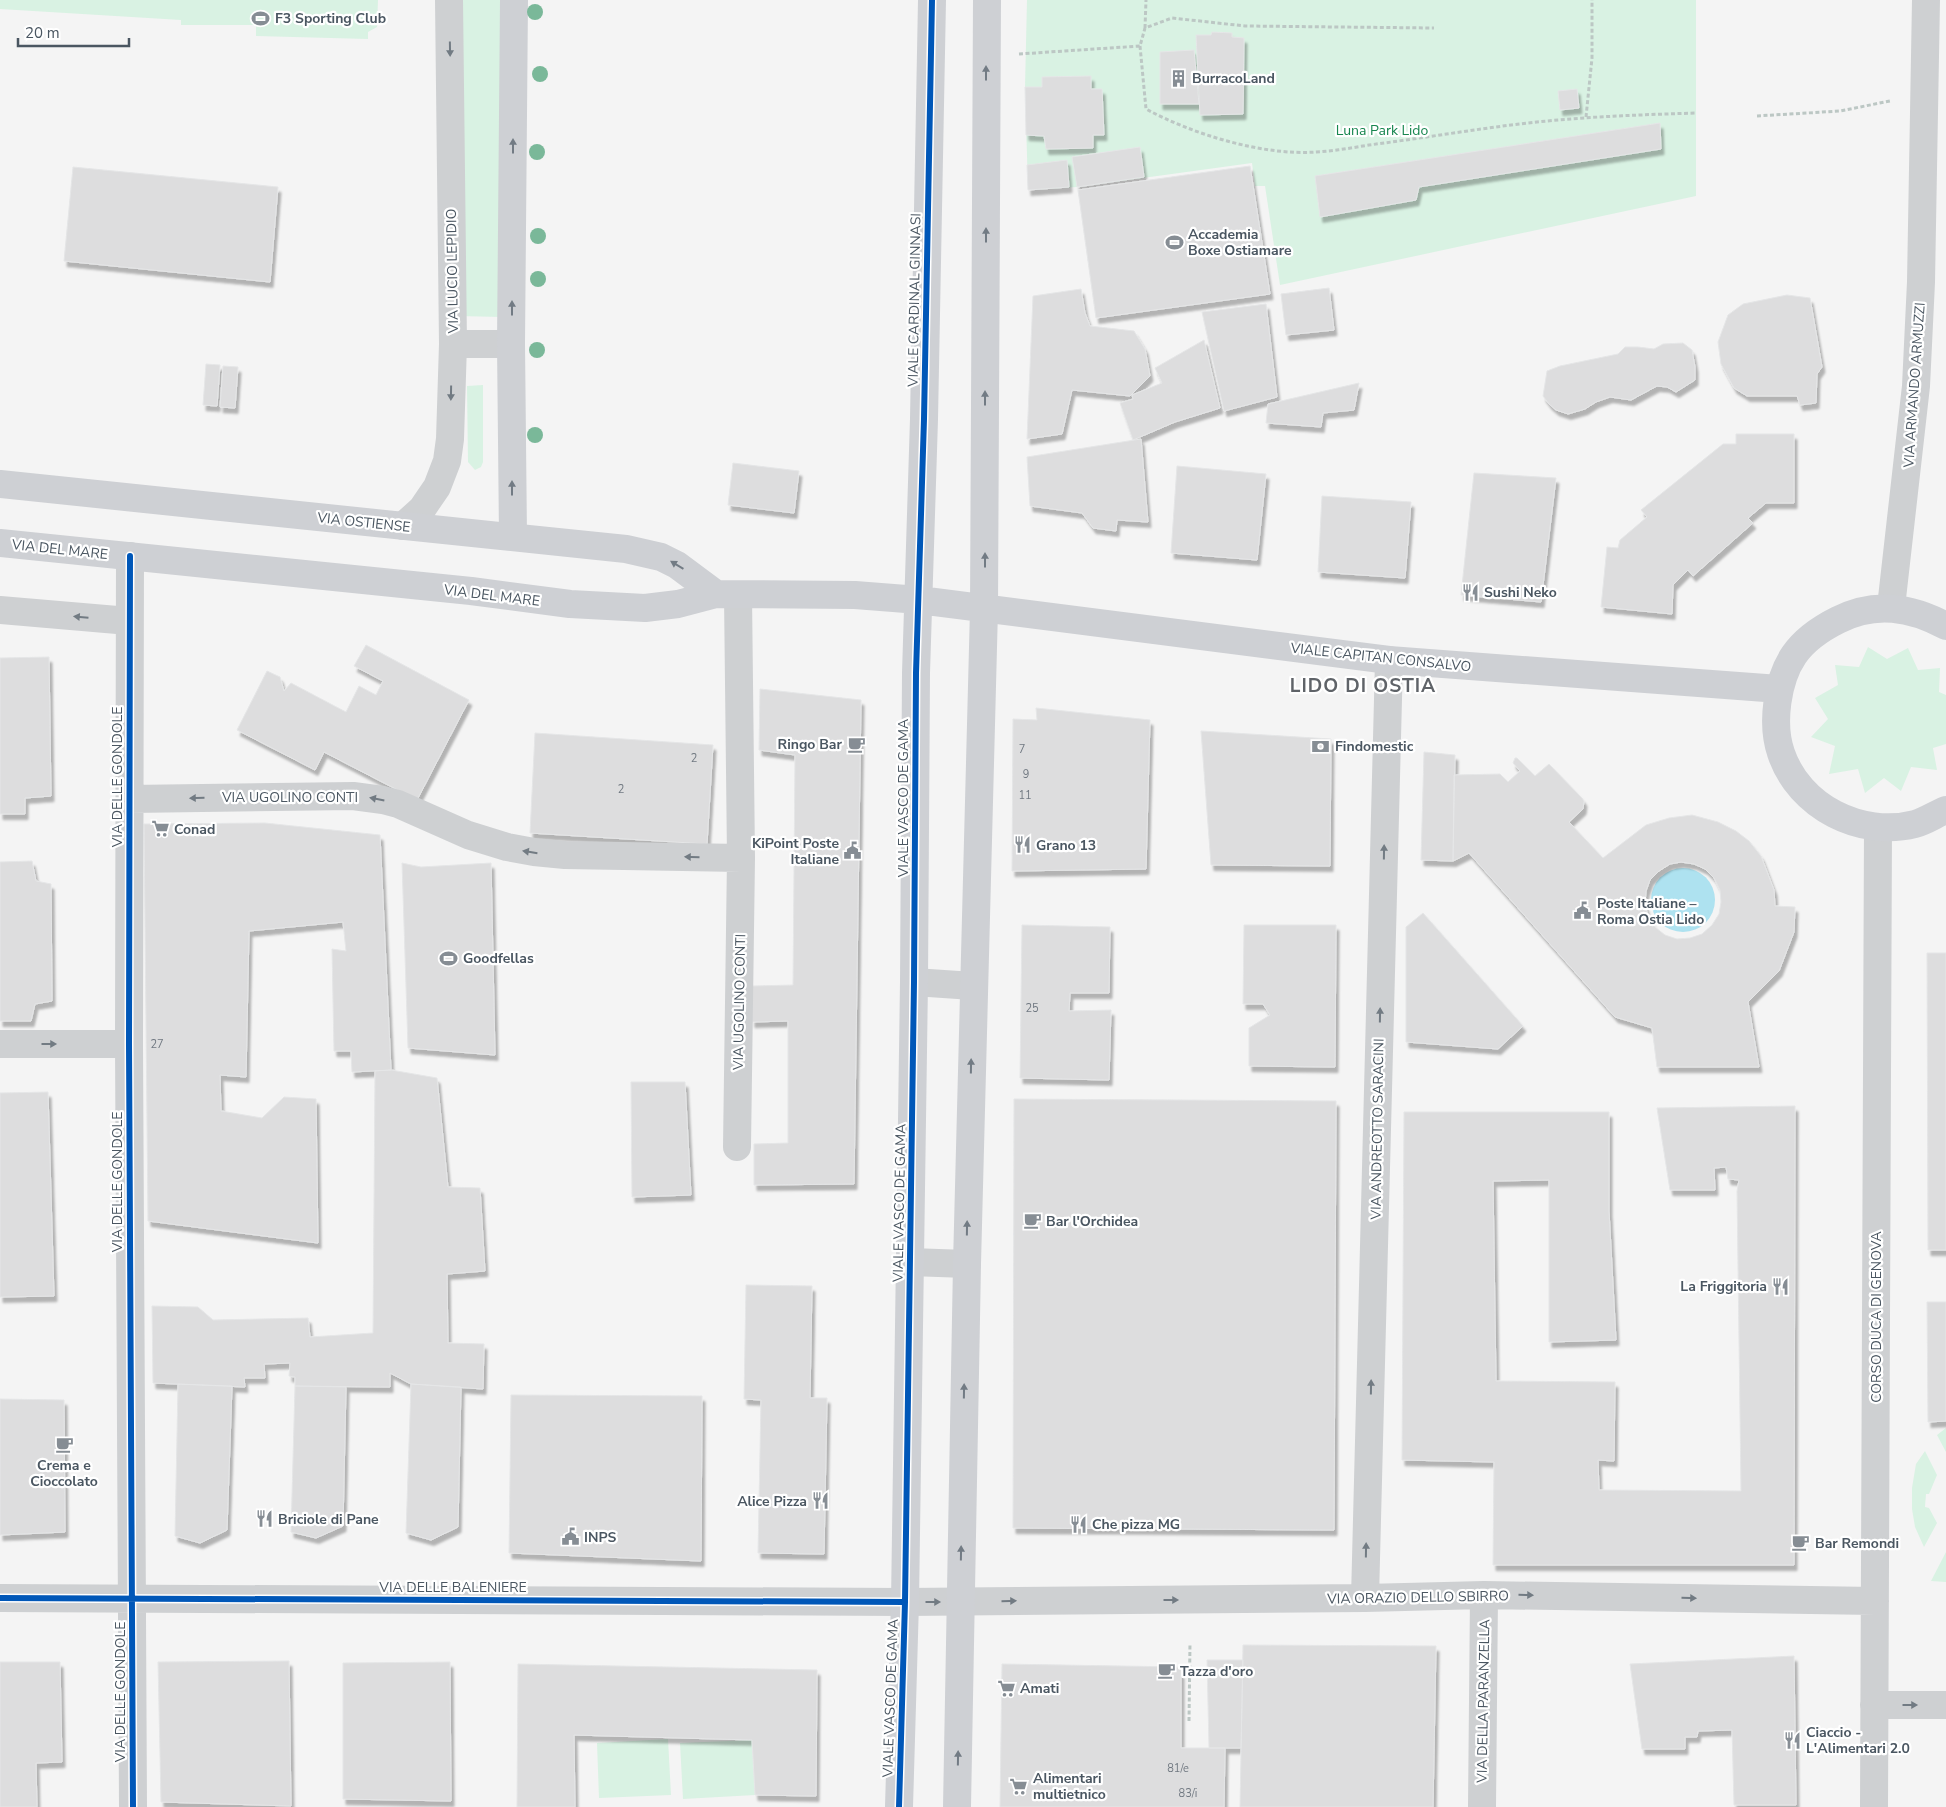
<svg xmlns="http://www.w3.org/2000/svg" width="1946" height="1807" viewBox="0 0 1946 1807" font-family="'Nunito Sans',sans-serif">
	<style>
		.green { fill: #d9f2e3 }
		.water { fill: #aee2f0 }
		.building { fill: #ddddde; stroke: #e5e6e7; fill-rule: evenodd; filter: url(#shadow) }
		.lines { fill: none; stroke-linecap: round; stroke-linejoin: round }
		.path { stroke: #bcc7c4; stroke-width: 3; stroke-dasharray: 4 2.5; stroke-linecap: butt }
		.street { stroke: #ced0d2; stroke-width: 28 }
		.secondary { stroke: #ced0d4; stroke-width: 28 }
		.cycleway-casing { stroke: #fff; stroke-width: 9 }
		.cycleway { stroke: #0057b8; stroke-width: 6 }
		.tree { fill: #7ab899 }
		.oneway { fill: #727b83 }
		.oneway2 { fill: #727b84 }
		.labels { text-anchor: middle; stroke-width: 4.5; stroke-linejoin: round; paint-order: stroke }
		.number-label { font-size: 11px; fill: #707881 }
		.poi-label { font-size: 14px; font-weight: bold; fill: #4a5661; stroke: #fff; text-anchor: start }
		.park-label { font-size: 14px; fill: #17864f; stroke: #fff }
		.street-label { font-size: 14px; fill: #4a5661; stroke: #fff }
		.district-label { font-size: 19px; font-weight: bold; letter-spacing: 1px; fill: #5f6368; stroke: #fff }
	</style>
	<defs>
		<filter id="shadow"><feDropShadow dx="3" dy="5.5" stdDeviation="1" flood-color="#0004"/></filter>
	</defs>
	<rect width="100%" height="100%" fill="#f4f4f4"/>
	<path class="green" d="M0,0h378l-1,27 -9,5v7l-112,-3v-11h-75v-5l-181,-11z
		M458,0h45l-1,317 -44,-1z
		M1027,0h669v196l-416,89 -15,-99h-10l-3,-23 -175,24 -49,3 -3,-103z
		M483,385v77l-2,5 -6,3 -7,-8 -1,-76z
		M1868,647l19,12 21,-11 10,22 22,-2 -1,24 7,3v49l-13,4 4,22 -26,-3 -10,24 -17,-13 -19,15 -7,-24 -29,5 6,-28 -24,-9 17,-18 -13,-21 23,-13 -3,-20 24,2z
		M1946,1428v24l-9,-17z
		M1925,1451l12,24 -8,19h-3l-1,13 4,1 8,15 -13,24 -9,-20 -3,-18v-21l4,-24z
		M1946,1552v30l-15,-1z
		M668,1739l3,56 -72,3 -2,-55z
		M752,1740l3,55 -72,4 -3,-56z"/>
	<path class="water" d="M1651 900a32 32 0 1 1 64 0a32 32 0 1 1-64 0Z"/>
	<path class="building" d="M1212,32l20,1v4l12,1 -1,76 -43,1 -4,-80h15z
		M1194,50l5,54h-39v-52z
		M1091,76v13h11l2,46h-11v13l-47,1 -2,-13 -18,-1 -1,-48h17v-10z
		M1577,89l2,19 -19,2 -2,-19z
		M1660,123l1,26 -242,38 -3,13 -96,17 -5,-41z
		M1140,147l4,30 -67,10 -5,-30z
		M1067,160l2,27 -41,3 -1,-25z
		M1250,166l20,128 -174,24 -18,-128z
		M73,167l205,20 -8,95 -206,-21z
		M1329,288l5,42 -48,5 -5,-41z
		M1081,289l4,24 5,13 44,5 11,18 5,27 -20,20 -58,-6 -10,44 -35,5 6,-143z
		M1787,295l23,3 12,69 -5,7 -1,29 -16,2 -3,-9h-50l-13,-8 -13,-24 -3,-22 10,-27 15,-11z
		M1266,304l11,93 -53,14 -22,-99z
		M1204,340l16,68 -45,14 -42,18 -13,-37 13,-4 -1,-4 30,-12 -7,-15z
		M1683,343l9,7 3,17v13l-19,12 -9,-5 -10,-1 -26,14 -21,-3 -14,5 -11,7 -17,5 -12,-4 -7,-6 -6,-8 4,-25 13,-5 58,-12 7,-7h13l16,2 9,-5z
		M206,364l14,1 -3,41 -14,-1z
		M223,366l15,1 -3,41 -15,-1z
		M1359,383l-5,27 -31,3 -2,14 -55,-4 2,-19z
		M1736,434h58v69h-28l-18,15 5,5 -60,53 -5,-6 -15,15 -1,29 -71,-7 6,-60 11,1 2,-8 27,-23 -6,-7 82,-66h13z
		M1141,439l7,83 -31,-2 -1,11 -23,-3 -11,-15 -52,-7 -3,-49z
		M733,463l66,8 -5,42 -66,-8z
		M1177,466l89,8 -9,86 -86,-7z
		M1474,473l82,5 -15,124 -80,-7z
		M1322,496l89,6 -6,76 -87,-6z
		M366,645l103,55 -52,100 -93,-48 -9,18 -78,-40 30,-59 13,6 4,14 7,-8 55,29 13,-26 17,9 7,-14 -29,-15z
		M49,657l2,139 -26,2v16h-25v-156z
		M760,689l101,11 -7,484 -100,1v-41l34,-1v-122l-36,1v-36l41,-1 2,-230 -36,-5z
		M1036,708l114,12 -4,149 -134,2 1,-152 24,1z
		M1201,731l130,8 -1,127 -119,-1z
		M535,733l178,12 -6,99 -177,-11z
		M1424,752l31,3 -2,106 -32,-1z
		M1515,758h2l18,18 14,-12 33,34 2,3 -1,8 -14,13 34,36 43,-33 23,-7 23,-3 26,7 18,9 13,10 12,15 13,34 1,16 20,1 -1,25 -15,39 -31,31 11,65h-102l-5,-39 -37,-11 -146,-164 -16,8 1,-86 46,-1 8,8 12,-11 -7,-8zM1681,862l13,2 11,5 9,9 6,12 1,12 -2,12 -7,11 -10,9 -12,4 -13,1 -12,-4 -10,-8 -7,-11 -3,-12 1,-13 4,-11 9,-9 11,-7z
		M265,823l115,12 11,235 -39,2 -1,-21h-17l-2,-102 14,2 -3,-29 -94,9 -3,146 -26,-2 1,36 41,7 22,-21 32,2 2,144 -170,-22 -4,-397z
		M32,861l4,20 15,3 1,117 -17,3 -4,17h-31v-159z
		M402,863l19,4 70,-4 4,192 -87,-7z
		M1423,913l100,113 -25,23 -92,-7v-115z
		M1022,925l88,2 -1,66h-39l-1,18 42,-1 -2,70 -89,-2z
		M1244,925h92l-1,142 -86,-1v-38l21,-13 -7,-11h-20z
		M1927,953h19v297h-18z
		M391,1070l46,8 11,109 32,1 5,83 -38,3 1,69 36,1 -1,45 -72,-5 -21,-11v14l-95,-1v-9l-6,-1 1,-13 -26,1 1,14h-21l1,9 -92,-4 -1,-77 46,1 15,13 95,-2 2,19 63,-4 2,-262z
		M631,1082h54l6,113 -59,2z
		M48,1092l6,204 -54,1v-204z
		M1014,1099l322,2 -2,429 -321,-2z
		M1795,1106l-1,459h-301l1,-103 -92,-2 2,-348h205v99l7,129 -67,2v-162l-56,1 3,200 119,1 -1,79 -16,-1 1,30 142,1 -4,-300 2,-11 -11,-1 -2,-12 -12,1 1,22h-45l-13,-82z
		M746,1285l66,1 -2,112h17l-3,156 -66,-1 3,-153 -17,-1z
		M1927,1302h19v119l-18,1z
		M178,1384l54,2 -5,144 -27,13 -25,-7z
		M411,1384l50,3 -3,140 -27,13 -25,-7z
		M295,1386l51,1 -3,139 -27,12 -25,-6z
		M511,1395l191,1 -1,165 -192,-8z
		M0,1399l64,1 1,132 -65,3z
		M1243,1645l193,1 -3,161h-193z
		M1794,1656l2,149h-62l-2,-75 -34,1 -1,6h-12v12h-43l-12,-85z
		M1207,1660h36l-2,88h-32z
		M289,1661l2,145 -130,-4 -3,-140z
		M0,1662h60l2,100 -26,1 1,44h-37z
		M450,1662l1,139 -108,-2v-136z
		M518,1664l299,6 -1,126 -61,-1 -3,-55 -178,-5 1,72h-58z
		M1002,1664l179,3v81h44l-1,59h-224z"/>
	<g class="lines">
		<path class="path" d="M1145,28l1,-28
			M1140,46l6,63c46,25 117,47 170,43 18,-1 35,-4 53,-7 47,-6 95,-14 142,-20 62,-8 123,-10 185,-12
			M1019,54l121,-8 5,-18 27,-10 73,8 189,2
			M1757,116l83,-5 50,-10
			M1586,117l6,-59v-58
			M1189,1721l1,-78"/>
		<path class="street" d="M453,344h58
			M403,526l19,-17 15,-22 10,-26 3,-22 3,-95 -4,-344
			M130,556l-1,488 4,763
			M1891,607l25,-221 5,-104 5,-282
			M0,610l129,11
			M130,799l223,-3 30,4 15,4 70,31 39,12 27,5 31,3 176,3
			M914,982l59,4
			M0,1044h129
			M737,1147l4,-289 -3,-263
			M910,1262l57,2
			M0,1598l905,4 460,-4 119,-3 391,6
			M1365,1598l24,-938
			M1874,1705h72
			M1482,1807l2,-212
			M1874,1807l4,-979"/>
		<path class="secondary" d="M0,484l626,65 35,8 16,8 39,29
			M513,537l-2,-193 3,-344
			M0,543l471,48 99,13 75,4 33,-4 38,-10 139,1 64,5 470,60 390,29
			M1946,626c-35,-19 -71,-25 -108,-6 -16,8 -33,19 -44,35 -17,25 -23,69 -13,98 18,54 80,85 134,71 11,-3 21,-10 31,-14
			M899,1807l6,-205 9,-620 2,-309 8,-254 8,-419
			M957,1807l10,-543 17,-655 3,-609"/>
		<defs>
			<path id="cycleway" d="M130,556l-1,488 4,763
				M0,1598l905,4
				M899,1807l6,-205 9,-620 2,-309 8,-254 8,-419"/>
		</defs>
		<use href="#cycleway" class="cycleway-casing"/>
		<use href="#cycleway" class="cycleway"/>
	</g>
	<g class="tree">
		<circle cx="535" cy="12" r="8"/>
		<circle cx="540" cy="74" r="8"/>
		<circle cx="537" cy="152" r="8"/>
		<circle cx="538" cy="236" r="8"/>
		<circle cx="538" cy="279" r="8"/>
		<circle cx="537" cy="350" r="8"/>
		<circle cx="535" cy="435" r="8"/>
	</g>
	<defs><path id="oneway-solid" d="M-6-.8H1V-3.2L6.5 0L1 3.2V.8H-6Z" transform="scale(1.25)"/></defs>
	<g class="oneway">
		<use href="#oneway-solid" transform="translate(450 49) rotate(89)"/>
		<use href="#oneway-solid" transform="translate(451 393) rotate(91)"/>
		<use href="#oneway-solid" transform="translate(81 617) rotate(-175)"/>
		<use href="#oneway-solid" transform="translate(197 798) rotate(179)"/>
		<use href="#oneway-solid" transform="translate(377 799) rotate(-169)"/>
		<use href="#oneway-solid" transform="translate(530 852) rotate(-171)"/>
		<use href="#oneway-solid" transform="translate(1384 852) rotate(-89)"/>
		<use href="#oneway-solid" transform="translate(692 857) rotate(-179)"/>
		<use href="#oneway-solid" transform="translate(1380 1015) rotate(-89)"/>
		<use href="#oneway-solid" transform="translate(49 1044)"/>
		<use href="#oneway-solid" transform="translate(1371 1387) rotate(-89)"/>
		<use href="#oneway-solid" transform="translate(1366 1550) rotate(-89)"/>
		<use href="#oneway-solid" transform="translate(1526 1595) rotate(1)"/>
		<use href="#oneway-solid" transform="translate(1689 1598) rotate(1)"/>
		<use href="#oneway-solid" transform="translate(1171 1600)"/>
		<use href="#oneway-solid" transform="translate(1009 1601) rotate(-1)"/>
		<use href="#oneway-solid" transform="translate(933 1602)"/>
		<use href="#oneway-solid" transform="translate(1910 1705)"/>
	</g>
	<g class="oneway2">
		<use href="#oneway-solid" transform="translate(986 73) rotate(-90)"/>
		<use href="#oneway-solid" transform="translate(513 146) rotate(-90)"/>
		<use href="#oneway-solid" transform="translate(986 235) rotate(-90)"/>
		<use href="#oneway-solid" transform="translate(512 308) rotate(-90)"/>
		<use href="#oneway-solid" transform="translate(985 398) rotate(-90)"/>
		<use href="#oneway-solid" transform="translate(512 488) rotate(-90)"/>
		<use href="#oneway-solid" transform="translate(985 560) rotate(-90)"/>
		<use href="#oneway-solid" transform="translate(677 565) rotate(-149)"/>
		<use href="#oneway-solid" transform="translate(971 1066) rotate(-89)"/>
		<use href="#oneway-solid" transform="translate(967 1228) rotate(-89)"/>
		<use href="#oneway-solid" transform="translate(964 1391) rotate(-89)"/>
		<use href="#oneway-solid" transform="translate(961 1553) rotate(-89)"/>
		<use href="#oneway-solid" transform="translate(958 1758) rotate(-89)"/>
	</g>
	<defs>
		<symbol id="stadium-bare" viewBox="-9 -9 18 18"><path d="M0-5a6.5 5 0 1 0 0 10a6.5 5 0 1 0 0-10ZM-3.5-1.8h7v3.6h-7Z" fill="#868d94" stroke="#fff" stroke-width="2.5" paint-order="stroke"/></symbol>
		<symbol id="building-bare" viewBox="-9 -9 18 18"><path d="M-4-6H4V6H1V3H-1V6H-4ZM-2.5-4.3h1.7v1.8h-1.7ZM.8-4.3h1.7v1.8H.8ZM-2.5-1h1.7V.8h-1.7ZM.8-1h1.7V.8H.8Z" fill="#868d94" stroke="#fff" stroke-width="2.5" paint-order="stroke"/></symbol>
		<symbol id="restaurant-bare" viewBox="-9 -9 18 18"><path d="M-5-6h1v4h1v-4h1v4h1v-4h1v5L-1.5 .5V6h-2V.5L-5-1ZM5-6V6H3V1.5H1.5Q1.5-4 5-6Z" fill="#868d94" stroke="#fff" stroke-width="2.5" paint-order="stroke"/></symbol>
		<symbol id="cafe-bare" viewBox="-9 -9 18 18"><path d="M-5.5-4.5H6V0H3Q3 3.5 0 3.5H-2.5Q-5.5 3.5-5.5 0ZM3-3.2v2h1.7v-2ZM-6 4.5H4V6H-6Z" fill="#868d94" stroke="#fff" stroke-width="2.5" paint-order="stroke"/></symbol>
		<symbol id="bank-bare" viewBox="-9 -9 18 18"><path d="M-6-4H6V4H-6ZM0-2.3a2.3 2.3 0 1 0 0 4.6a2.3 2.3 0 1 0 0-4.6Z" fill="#868d94" stroke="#fff" stroke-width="2.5" paint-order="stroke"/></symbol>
		<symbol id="supermarket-bare" viewBox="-9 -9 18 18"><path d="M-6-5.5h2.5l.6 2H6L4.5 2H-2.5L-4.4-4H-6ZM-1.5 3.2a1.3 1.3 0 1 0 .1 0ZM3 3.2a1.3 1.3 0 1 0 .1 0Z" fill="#868d94" stroke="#fff" stroke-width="2.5" paint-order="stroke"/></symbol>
		<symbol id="civic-bare" viewBox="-9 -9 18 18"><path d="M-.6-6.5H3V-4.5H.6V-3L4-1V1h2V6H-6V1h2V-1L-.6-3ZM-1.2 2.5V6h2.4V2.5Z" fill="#868d94" stroke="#fff" stroke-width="2.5" paint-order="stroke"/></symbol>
	</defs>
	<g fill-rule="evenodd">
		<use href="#stadium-bare" x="248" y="6" width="25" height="25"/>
		<use href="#building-bare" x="1166" y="66" width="25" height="25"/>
		<use href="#stadium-bare" x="1162" y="230" width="25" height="25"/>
		<use href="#restaurant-bare" x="1458" y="580" width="25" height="25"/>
		<use href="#cafe-bare" x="844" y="732" width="25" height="25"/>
		<use href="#bank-bare" x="1308" y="734" width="25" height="25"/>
		<use href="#supermarket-bare" x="148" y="816" width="25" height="25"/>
		<use href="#restaurant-bare" x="1010" y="832" width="25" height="25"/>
		<use href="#civic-bare" x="840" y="838" width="25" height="25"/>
		<use href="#civic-bare" x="1570" y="898" width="25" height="25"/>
		<use href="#stadium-bare" x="436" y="946" width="25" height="25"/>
		<use href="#cafe-bare" x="1020" y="1208" width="25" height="25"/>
		<use href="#restaurant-bare" x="1768" y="1274" width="25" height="25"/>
		<use href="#cafe-bare" x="52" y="1432" width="25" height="25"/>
		<use href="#restaurant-bare" x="808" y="1488" width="25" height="25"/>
		<use href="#restaurant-bare" x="252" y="1506" width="25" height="25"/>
		<use href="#restaurant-bare" x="1066" y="1512" width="25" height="25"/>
		<use href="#civic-bare" x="558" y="1524" width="25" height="25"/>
		<use href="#cafe-bare" x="1788" y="1530" width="25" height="25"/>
		<use href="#cafe-bare" x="1154" y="1658" width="25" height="25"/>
		<use href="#supermarket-bare" x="994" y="1676" width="25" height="25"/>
		<use href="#restaurant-bare" x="1780" y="1728" width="25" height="25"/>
		<use href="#supermarket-bare" x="1006" y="1774" width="25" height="25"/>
	</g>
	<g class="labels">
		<g class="number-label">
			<text x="1022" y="753">7</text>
			<text x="694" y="762">2</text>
			<text x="1026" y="778">9</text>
			<text x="621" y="793">2</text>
			<text x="1025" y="799">11</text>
			<text x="1032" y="1012">25</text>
			<text x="157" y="1048">27</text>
			<text x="1178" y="1772">81/e</text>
			<text x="1188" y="1797">83/i</text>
		</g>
		<g class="poi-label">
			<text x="275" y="23">F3 Sporting Club</text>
			<text x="1192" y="83">BurracoLand</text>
			<text x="1188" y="239">Accademia<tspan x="1188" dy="16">Boxe Ostiamare</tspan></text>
			<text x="1484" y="597">Sushi Neko</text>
			<text x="842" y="749" text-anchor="end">Ringo Bar</text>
			<text x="1335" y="751">Findomestic</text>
			<text x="174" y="834">Conad</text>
			<text x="839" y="848" text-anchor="end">KiPoint Poste<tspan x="839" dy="16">Italiane</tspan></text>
			<text x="1036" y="850">Grano 13</text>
			<text x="1597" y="908">Poste Italiane –<tspan x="1597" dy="16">Roma Ostia Lido</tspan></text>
			<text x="463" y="963">Goodfellas</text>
			<text x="1046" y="1226">Bar l'Orchidea</text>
			<text x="1767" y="1291" text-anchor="end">La Friggitoria</text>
			<text x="64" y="1470" text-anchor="middle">Crema e<tspan x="64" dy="16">Cioccolato</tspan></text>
			<text x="807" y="1506" text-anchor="end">Alice Pizza</text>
			<text x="278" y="1524">Briciole di Pane</text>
			<text x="1092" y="1529">Che pizza MG</text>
			<text x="584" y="1542">INPS</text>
			<text x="1815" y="1548">Bar Remondi</text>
			<text x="1180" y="1676">Tazza d'oro</text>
			<text x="1020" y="1693">Amati</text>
			<text x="1806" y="1737">Ciaccio -<tspan x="1806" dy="16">L'Alimentari 2.0</tspan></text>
			<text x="1033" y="1783">Alimentari<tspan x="1033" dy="16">multietnico</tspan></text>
		</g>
		<g class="park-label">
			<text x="1382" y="135">Luna Park Lido</text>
		</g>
		<g class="street-label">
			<text transform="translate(452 271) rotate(-91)" y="5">VIA LUCIO LEPIDIO</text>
			<text transform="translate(914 300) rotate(-89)" y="5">VIALE CARDINAL GINNASI</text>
			<text transform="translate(1914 385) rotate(-86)" y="5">VIA ARMANDO ARMUZZI</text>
			<text transform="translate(364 522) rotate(6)" y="5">VIA OSTIENSE</text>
			<text transform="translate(60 549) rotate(6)" y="5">VIA DEL MARE</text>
			<text transform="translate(492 595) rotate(7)" y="5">VIA DEL MARE</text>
			<text transform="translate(1381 657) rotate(6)" y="5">VIALE CAPITAN CONSALVO</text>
			<text transform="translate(117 777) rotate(-90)" y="5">VIA DELLE GONDOLE</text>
			<text x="290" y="802">VIA UGOLINO CONTI</text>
			<text transform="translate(903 798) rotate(-90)" y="5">VIALE VASCO DE GAMA</text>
			<text transform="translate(739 1002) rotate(-89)" y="5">VIA UGOLINO CONTI</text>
			<text transform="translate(1377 1129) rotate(-89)" y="5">VIA ANDREOTTO SARACINI</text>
			<text transform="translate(117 1182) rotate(-90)" y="5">VIA DELLE GONDOLE</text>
			<text transform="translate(899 1203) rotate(-89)" y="5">VIALE VASCO DE GAMA</text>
			<text transform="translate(1876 1317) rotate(-90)" y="5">CORSO DUCA DI GENOVA</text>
			<text x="453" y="1592">VIA DELLE BALENIERE</text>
			<text transform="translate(1418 1597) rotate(-1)" y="5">VIA ORAZIO DELLO SBIRRO</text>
			<text transform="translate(120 1692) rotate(-90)" y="5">VIA DELLE GONDOLE</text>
			<text transform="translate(890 1698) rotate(-88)" y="5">VIALE VASCO DE GAMA</text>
			<text transform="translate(1483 1701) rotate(-89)" y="5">VIA DELLA PARANZELLA</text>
		</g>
		<g class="district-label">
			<text x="1363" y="692">LIDO DI OSTIA</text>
		</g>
	</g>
	<path d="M18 38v8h111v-8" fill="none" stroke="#4a5661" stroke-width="2.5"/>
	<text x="25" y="38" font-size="15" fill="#4a5661" stroke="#ffffff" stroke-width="4" paint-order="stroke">20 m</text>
</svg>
